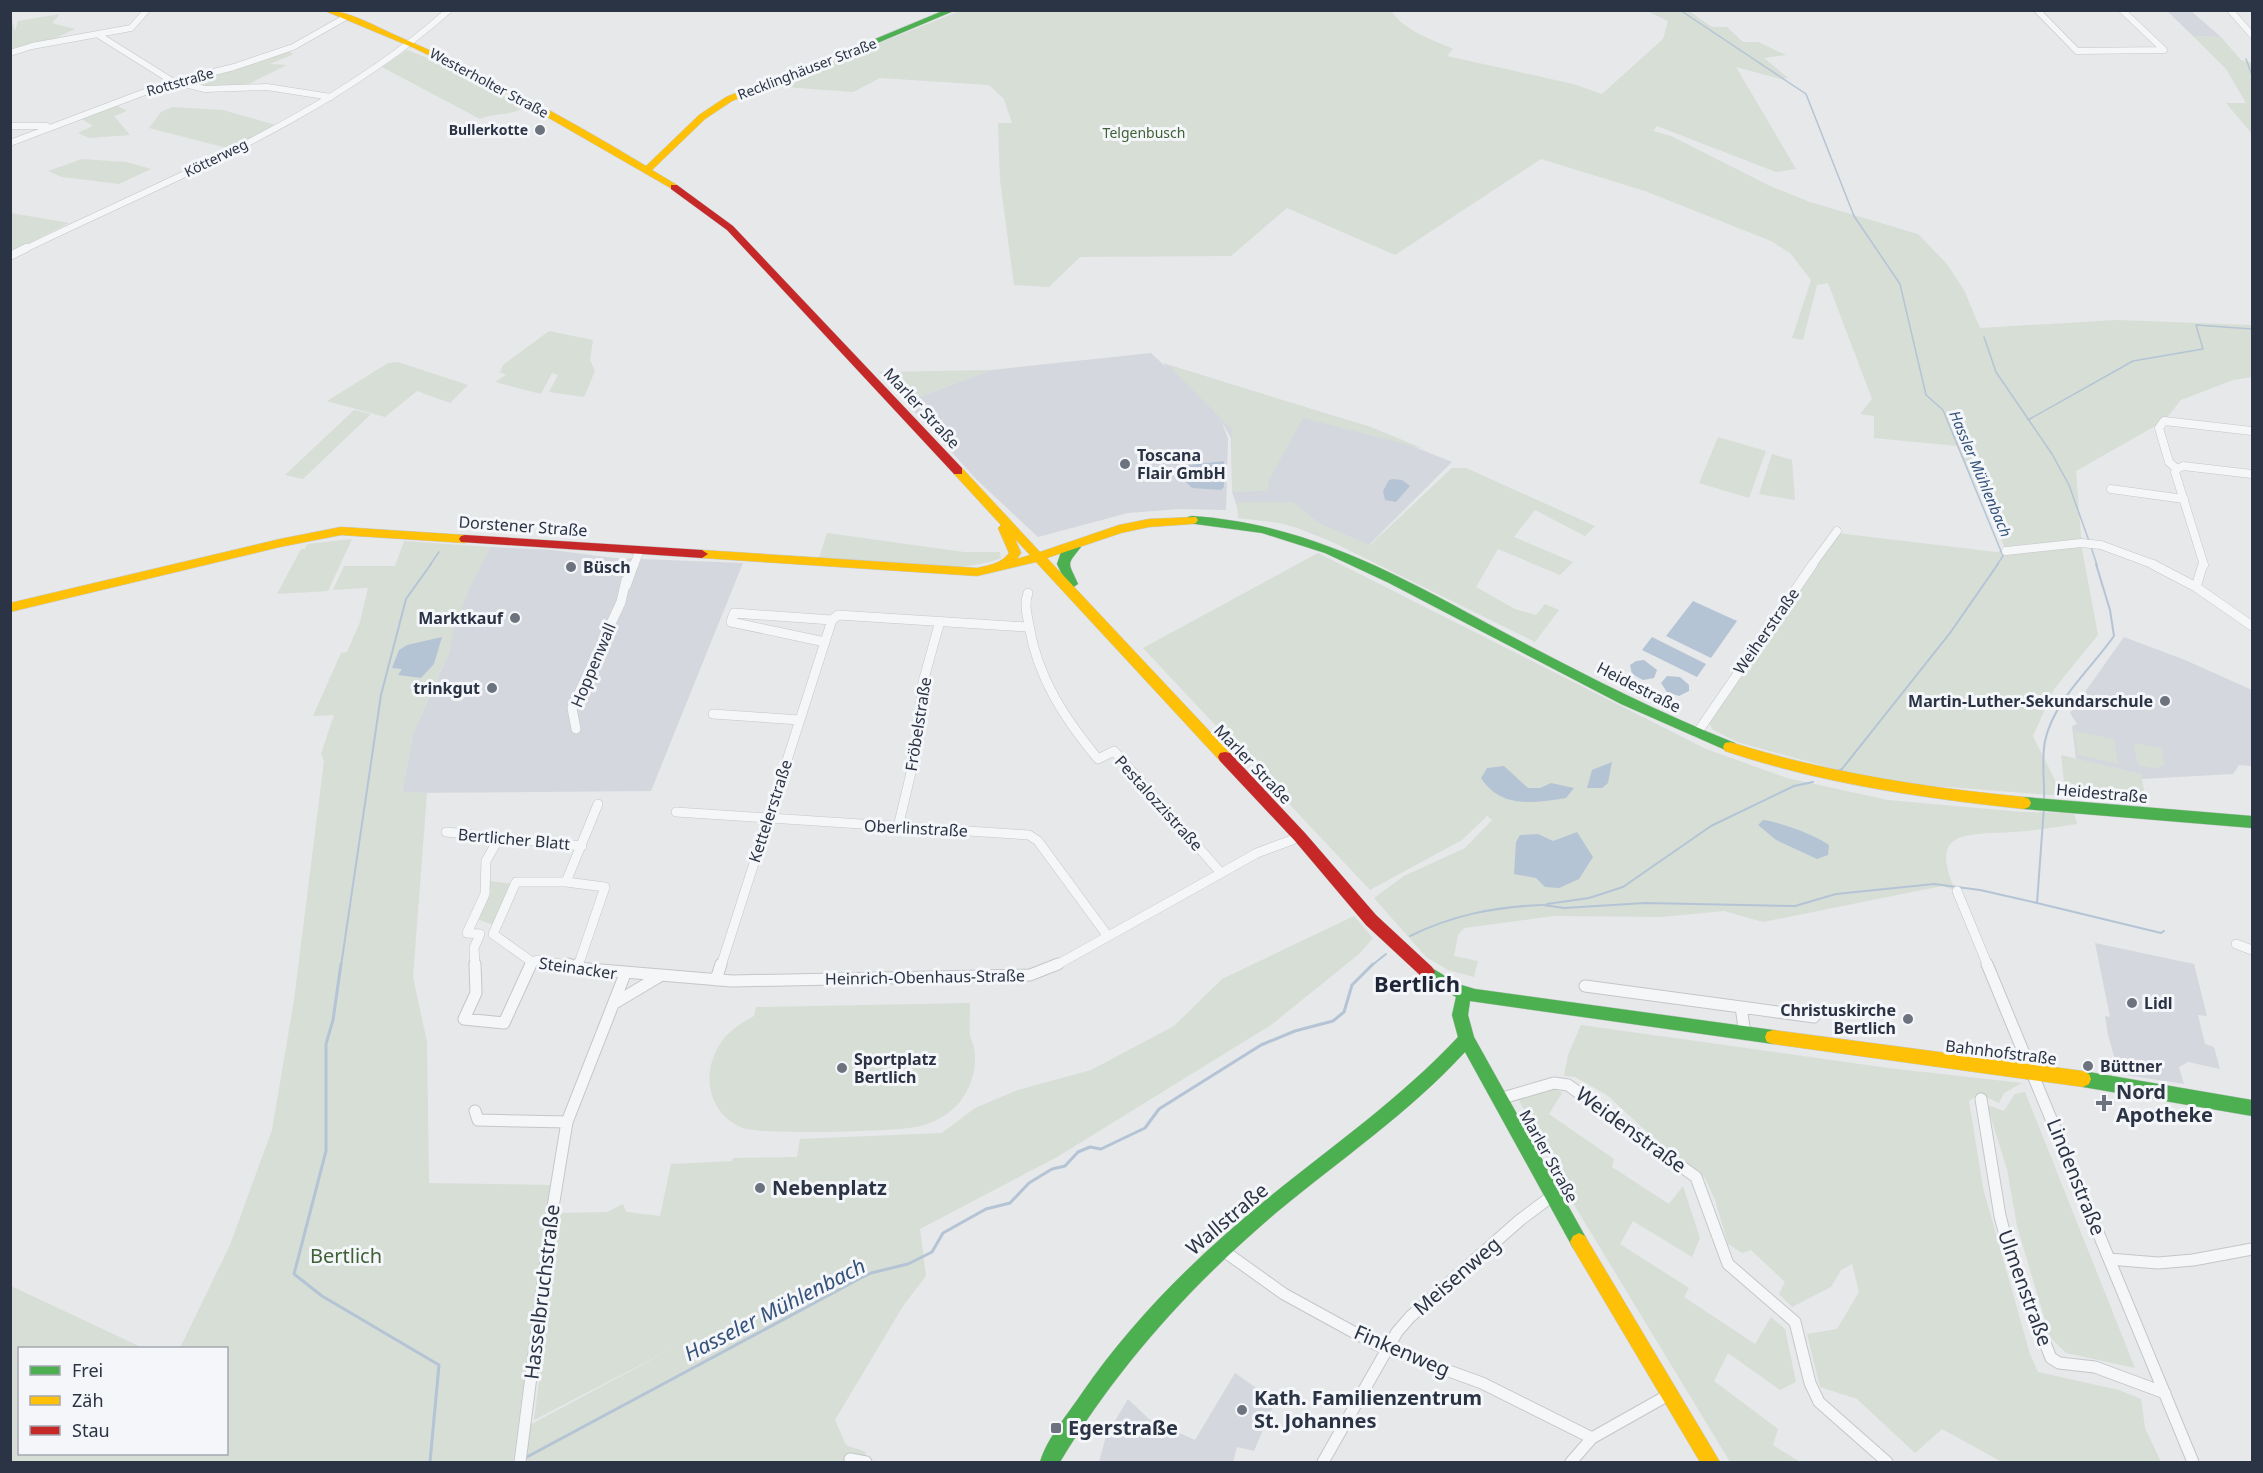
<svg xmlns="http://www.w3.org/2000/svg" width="2263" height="1473" viewBox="0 0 2263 1473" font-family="'Noto Sans',sans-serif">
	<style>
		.built { fill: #d4d7dd }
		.green { fill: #d6ded6 }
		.water { fill: #b4c4d5 }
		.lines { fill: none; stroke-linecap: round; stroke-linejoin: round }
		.stream-far2 { stroke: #b4c4d5; stroke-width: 1.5 }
		.stream-far1 { stroke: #b4c4d5; stroke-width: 2 }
		.stream { stroke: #b4c4d5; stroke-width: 3 }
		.street-far3-casing { stroke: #c4c6c8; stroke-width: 7 }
		.street-far2-casing { stroke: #c4c6c8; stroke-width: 9 }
		.street-far1-casing { stroke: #c4c6c8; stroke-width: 10 }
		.street-casing { stroke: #c4c6c8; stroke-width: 13 }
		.fast-casing { stroke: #c4c6c8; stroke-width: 1 }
		.slow-casing { stroke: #c4c6c8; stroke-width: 1 }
		.jam-casing { stroke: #c4c6c8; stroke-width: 1 }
		.street-far3 { stroke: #f5f6f7; stroke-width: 6 }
		.street-far2 { stroke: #f5f6f7; stroke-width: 8 }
		.street-far1 { stroke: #f5f6f7; stroke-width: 9 }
		.street { stroke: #f5f6f7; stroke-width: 11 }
		.fast { fill: #4caf50; fill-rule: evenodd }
		.slow { fill: #ffc107; fill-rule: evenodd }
		.jam { fill: #c62828; fill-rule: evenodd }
		.poi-dot { fill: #6c737f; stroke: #f4f6f9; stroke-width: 2 }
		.labels { text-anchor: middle; stroke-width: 6; stroke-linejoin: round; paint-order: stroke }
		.far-street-label { font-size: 14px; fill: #2b3445; stroke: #f4f6f9 }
		.far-poi-label { font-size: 14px; font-weight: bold; fill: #2b3445; stroke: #f4f6f9; text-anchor: end }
		.far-park-label { font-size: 14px; fill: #3f6138; stroke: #f4f6f9 }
		.far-water-label { font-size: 15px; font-style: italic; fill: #34527a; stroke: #f4f6f9 }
		.street-label { font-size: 16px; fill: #2b3445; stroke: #f4f6f9 }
		.poi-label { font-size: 16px; font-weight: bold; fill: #2b3445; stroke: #f4f6f9; text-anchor: start }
		.near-poi-label { font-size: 20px; font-weight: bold; fill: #2b3445; stroke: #f4f6f9; text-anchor: start }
		.near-street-label { font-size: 20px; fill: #2b3445; stroke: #f4f6f9 }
		.near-park-label { font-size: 20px; fill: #3f6138; stroke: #f4f6f9 }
		.near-water-label { font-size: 21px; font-style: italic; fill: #34527a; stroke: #f4f6f9 }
		.district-label { font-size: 22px; font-weight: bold; fill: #1d2536; stroke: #f4f6f9 }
	</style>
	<rect width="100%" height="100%" fill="#e6e8ea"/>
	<path class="built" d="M2167,11h24l30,26 -28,-1z
		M1151,353l17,16 -5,-6 192,60 97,39 -91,91 -81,-32 -40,-6 -8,-23 -1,-54 -9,-16 6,17 -2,71 -47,-1 -51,4 -90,24 -61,-57 -71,-78 85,-32z
		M491,547l61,3 63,8 128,5 -92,228 -249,2 11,-59 36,-81 6,-29 13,-35z
		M2124,637l61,23 67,30v76l-13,-1 -6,9 -91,5 -1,-5 -65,-15 -4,-33 5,-2 -7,-11z
		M2095,943l99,21 13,52 -9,-1 7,29 9,3 6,22 -32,-7 -9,5 5,17 -65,-10 -11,-39 -3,-19 5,1z
		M1235,1373l40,28 -21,50 -17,-4 -4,15h-134l7,-26 22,-37 21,20 46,21z"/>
	<path class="green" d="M1391,10c11,20 42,30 62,39l-6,7 126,28 29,10 61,-55 5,-18 -21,-10h42l23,16h15l16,15h15l28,13 -22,3 24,20 -7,1 -45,-12 60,102 -20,3 -119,-46 -4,5 18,5 99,50 40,16 108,32 28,29 18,27 16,38 137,-8 135,5v52l-19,3 -52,20 -17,21 -88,50 6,78 16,86 -44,54 -21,47 30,60 -140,-11 -63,-9 -123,-34 -25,-13 -4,-8 129,-188 159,19 10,-2 -49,-104 -83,-8v-22l-14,-2 12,-15 -44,-116 -11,2 -14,55 -11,-2 19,-58 -21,-27 -19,-12 -126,-50 -104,-32 -146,96 -108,-47 -56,48 -151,1 -31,30 -35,-2 -14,-105 -2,-57h14l-8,-24 -15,-14 -109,-7 -27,14 -83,-6 190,-75z
		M78,11l-18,3 -8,9 23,6 -28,13 -36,10 -1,-37 5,16 3,-10z
		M2193,36l28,1 20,23 11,3v71l-26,-31h20l-20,-34z
		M285,50l9,4 -24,10 17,1 -43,21 -36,2 -22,-6z
		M407,50l28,11 90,46c-14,9 -30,5 -45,12l-98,-52z
		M116,105l11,6 -13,5 16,19 -41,3 -11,-5 15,-7 -11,-7z
		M172,107l51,3 56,16 -48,23 -82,-21 12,-16z
		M82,159l44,3 25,7 -32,15 -57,-7 -14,-6z
		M11,213l58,10 -58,29z
		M549,331l44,9 -3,20 5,11 -11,26 -35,-5 9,-17 -6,-2 -11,21 -46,-12 11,-7 -6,-3 3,-7z
		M398,362l70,23 -18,18 -33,-12 -32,26 -58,-16 61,-38z
		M1168,365l203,62 53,22 -121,-31 -34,62 -1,11 -36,1v-62z
		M991,370l-85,32 -27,-30z
		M354,410l17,4 -68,65 -18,-4z
		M1718,437l48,14 -17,47 -50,-15z
		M1772,454l20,6 3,40 -36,-6z
		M1452,468h14l129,58 -10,10 -50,-26 -21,27 59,25 -13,13 -62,-26 -22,38 39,22 21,6 9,-11 14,6 -24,32 -221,-109 -34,-10 -42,-5 -1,-16h56l26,21 51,22z
		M827,533l137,19h36l1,6c-45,19 -133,6 -183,3z
		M352,539l-24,52 -51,3 24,-45h4l2,-5z
		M404,541l87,6 -22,42 -14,38 -6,26 -36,81 -11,58 25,1 -14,184 14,65 2,141 121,2 -37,277h-502v-176l132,62h-123v106h206v-106h-46l50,-103 42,-115 22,-130 30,-239 -3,-7 13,-39 -21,1 28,-63 6,-1 13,-30 8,-34 -35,2 11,-24h51z
		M1318,553l388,196 81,29 101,22 134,12 52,1 3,11c-21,3 -43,7 -65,8 -45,3 -84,-3 -57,58l-13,-4 -179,36 -39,-11 -63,6 -107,-1 -90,12 -6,7 -4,21 24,5 -4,16 -26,-7 -22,-13 -52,-59 30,-22 61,-28 27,-28 -5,-4 -25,24 -92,50 -227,-242z
		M2074,731l40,8 4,25 -40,-9z
		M2133,743l28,5 4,17 -9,4 -18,-4z
		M2061,755l80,19 5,27 -82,-19z
		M489,881l25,3 -20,41 -17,-6 14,-28 -3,-3z
		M1354,916l19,22 -14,16 -88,71 -214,132 -137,72 6,47 -23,30 -68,114 11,25 20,7 -4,10h-342l4,-34 153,-82 -143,74 26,-207 47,-1 16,-8 3,8 34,4 11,-52 61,-3 1,-3 64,-1 3,-18 142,-6 33,-25 43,-18 73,-20 83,-44 48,-47z
		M970,1003c0,11 -1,22 0,32 1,5 3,9 4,13 3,16 -1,34 -10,48 -9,15 -27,26 -44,30 -21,6 -159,9 -177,2 -36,-15 -43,-56 -21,-87 8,-11 20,-18 32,-25l2,-9z
		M1581,1025l307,43 134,15 -18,10 -5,10 -20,-9 -10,7 14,87 47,166 8,18 81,18 22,9 4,29 16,34h-159l-60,-33 -27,24 -58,-54 -37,-12 -13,-53 30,-5 22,-37 -7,-28 -11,6 -10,17 -39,20 -13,-13 6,-12 -34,-32 -9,3 -14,-9 -13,-44 -10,-22 -59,-47 -39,-36 -32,-18 -11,-1 4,-21z
		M1554,1088l8,5 -13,21 65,45 -2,8 57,37 14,-18 17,52 -8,19 -59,-36 -13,23 69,44 -5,9 71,47 16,-27 14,12 11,53 -16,8 -52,-37 -14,28 64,48 -5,16 27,17h-70l-174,-287 -38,-77z
		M2025,1092l110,276 -69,-15 -16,-16 -33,-111 -10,-57 -20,-64 17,6 11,-17z"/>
	<path class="water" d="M1224,461v26l-3,3 -29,-2 -17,-17v-3l6,-2z
		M1393,479l9,1 8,6 -14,16 -11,-2 -2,-9 6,-11z
		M1693,601l44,20 -26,37 -45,-22z
		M442,637l-8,27 -13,14 -23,-3 4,-6 -10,-1 7,-18 8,-5z
		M1652,637l54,27 -9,13 -55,-27z
		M1644,660l13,10 -3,8 -11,2 -11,-6 -2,-9 6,-4z
		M1667,676l13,1 9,8v6l-10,5 -12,-4 -6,-9z
		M1612,762l-4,21 -6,5h-15l5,-18z
		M1504,766l24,22h12l11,-5 23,5 -8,10c-32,5 -65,11 -85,-20l6,-10z
		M1763,820c17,2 53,15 66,25l-1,10 -11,4 -41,-19 -18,-15z
		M1577,832l16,25 -14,22 -20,9 -14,-1 -9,-9 -22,-4 2,-32 4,-7 18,-1 15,7z"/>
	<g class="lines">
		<path class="stream-far2" d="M1680,10l126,84 48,122 46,68 26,111 17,15 60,146 -6,9
			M2246,59l6,16
			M1984,337l12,35 56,82 17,31 20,56
			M2028,420l105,-59 70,-12 -7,-24 56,4
			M2091,547l6,18
			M430,565l9,-13"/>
		<path class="stream-far1" d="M1836,772l6,-3 108,-136 48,-69
			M2044,802c1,-20 -3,-41 1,-61 9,-41 46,-72 69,-105l-4,-26 -14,-46
			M2037,903l124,30 3,-2
			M1547,904l42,-6 34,-11 88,-61 83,-40 19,-4
			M1543,905l21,3 81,-5 150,3 41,-12 98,-10 46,6 57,13 7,-96
			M1410,936c43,-21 84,-29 131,-31
			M341,966l40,-271 25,-96 25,-35
			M1371,966l15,-12"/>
		<path class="stream" d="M341,964l-8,56 -7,24v107l-32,123 28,22 117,69 -9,97
			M525,1458l332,-178 14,-7 37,-9 24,-12 11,-19 43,-24 24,-6 19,-20 23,-14 13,-3 13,-14 12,-5 11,2 44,-21 14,-19 102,-64 34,-14 38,-10 11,-9 8,-27 21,-21"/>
		<defs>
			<path id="street-far3" d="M2037,10l40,41 87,-1 -42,-40
				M2230,10l22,25
				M100,36l72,45 33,8 62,-2 64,10
				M10,53l22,-7 99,-18 16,-18
				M10,126h37
				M10,143l156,-59 68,-17 59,-20 53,-30
				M23,250c146,-71 304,-131 426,-240"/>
			<path id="street-far2" d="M10,256l16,-8
				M2177,469l6,-3 69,8
				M2111,489l73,10
				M2006,551l75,-8 20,2 54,20
				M634,565l5,-13
				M1812,565l25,-34
				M2204,565l-29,-93 2,-3 -8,-7 -10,-34 5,-7 88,10"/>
			<path id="street-far1" d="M2152,564l44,23 56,39
				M626,586l8,-22
				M2196,587l7,-23
				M1028,593c-4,11 -1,21 1,32 8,52 36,94 69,134l16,-8 107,122
				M825,642l-94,-20 3,-9 98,7
				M713,714l87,6
				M576,729l-4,-21 49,-106 5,-22
				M1697,733l116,-169
				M676,812l353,23 9,6 69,94
				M898,827l16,-67 9,-78 17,-61
				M446,832l136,14
				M566,882l32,-78
				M1957,891l31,75
				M2236,944l16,6
				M475,966l-1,-18 6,-14 -13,-1 18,-39 1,-33 13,-23
				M530,966l2,-4
				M572,966l-34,-6 -6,2 -39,-28 23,-52h50l39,5 -27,79
				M721,966l111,-346 6,-5 189,12
				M1055,966l202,-113 43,-16"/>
			<path id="street" d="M475,964l1,29 -12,26 40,4 27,-59
				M568,964l9,4
				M1987,964l206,498
				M577,968l155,13 298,-6 28,-11
				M577,968l1,-4
				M716,980l5,-16
				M1585,986l156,21
				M613,1004l47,-28
				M1745,1034l-4,-27 73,10
				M1499,1099l55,-16 14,2 128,92 32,87 67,58 15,61 9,19 68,60
				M1981,1099l19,117 11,42 40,100 8,5 36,4 70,26
				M475,1111l3,9 89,2
				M1221,1249l63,45 93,51 105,38 110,55
				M2109,1259l49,4 35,-3 59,-11
				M850,1459l16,3
				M520,1462l32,-249 15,-91 58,-148
				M1323,1462l74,-130 13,-15 110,-97 32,-24
				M1571,1462l21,-24 78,-44"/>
			<path id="fast" d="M945,10h11l-93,39 -7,-2z
				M1192,516c120,8 213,63 317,119 74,39 148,77 226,108l2,4 -2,4 -5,1 -109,-48 -232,-121 -64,-30 -63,-20 -74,-10 -2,-3 2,-3z
				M1075,543l6,4c-15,19 -13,14 -3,37l-6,4 -4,-1 -11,-23 4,-12z
				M2024,797l228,19v12l-228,-19 -5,-2 -2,-4 2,-4z
				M1427,965l31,19 17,5 298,41 6,2 2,5 -2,5 -6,2 -303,-43 -2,14 6,22 111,199 3,6 -3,6 -6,3 -6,-3 -108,-196c-56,61 -124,107 -188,160 -86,73 -159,154 -217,250h-20c7,-24 28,-48 42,-69 51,-74 116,-138 185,-194 65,-53 133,-100 191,-162l-6,-22 4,-18 -34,-20 -3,-5 3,-5z
				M2083,1071l169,29v16l-169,-29 -6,-3 -2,-5 2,-5z"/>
			<path id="slow" d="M323,10c24,0 50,15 72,25 87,37 170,82 251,131l53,-51 27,-18 131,-52 7,2 -132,54 -27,18 -53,51 25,15 2,2 -5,3 -172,-99 -88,-43z
				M958,467l4,1 78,84 79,-27 30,-6 47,-2 2,3 -2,3 -4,1 -43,3 -28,6 -74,25 183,195 2,4 -2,4h-10l-184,-199 -59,14 -275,-18 -6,-4 6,-4 275,18c12,-3 24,-4 32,-15l-11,-25 3,-3 -47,-51v-6zM1015,539l15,16 -13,4 4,-6z
				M341,527l124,8 6,4 -6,4 -124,-8 -61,12 -270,65v-9l270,-64z
				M1730,742c99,31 191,45 294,55l5,2 2,4 -2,4 -5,2c-102,-11 -201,-25 -299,-58l-2,-4 2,-4z
				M1773,1030l310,41 6,3 2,5 -2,5 -6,3 -310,-43 -6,-2 -2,-5 2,-5z
				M1579,1233l6,3 135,226h-20l-127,-214 -3,-6 3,-6z"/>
			<path id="jam" d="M671,185h6l56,41 229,242v6h-8l-227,-244 -56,-41z
				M465,535l237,15 6,4 -6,4 -241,-16 -2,-3 2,-3z
				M1225,752l5,1 75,80 71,82 56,52 3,5 -3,5 -5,2 -5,-2 -56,-52 -71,-84 -75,-80 -2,-4 2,-4z"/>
		</defs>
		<use href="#street-far3" class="street-far3-casing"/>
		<use href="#street-far2" class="street-far2-casing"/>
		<use href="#street-far1" class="street-far1-casing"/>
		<use href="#street" class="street-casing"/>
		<use href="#fast" class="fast-casing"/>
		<use href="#slow" class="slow-casing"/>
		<use href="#jam" class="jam-casing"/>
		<use href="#street-far3" class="street-far3"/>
		<use href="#street-far2" class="street-far2"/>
		<use href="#street-far1" class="street-far1"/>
		<use href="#street" class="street"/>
		<use href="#fast" class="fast"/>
		<use href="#slow" class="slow"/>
		<use href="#jam" class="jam"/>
	</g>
	<g class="poi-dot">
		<circle cx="540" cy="130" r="6"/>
		<circle cx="1125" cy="464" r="6"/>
		<circle cx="571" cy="567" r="6"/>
		<circle cx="515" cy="618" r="6"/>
		<circle cx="492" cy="688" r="6"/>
		<circle cx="2165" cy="701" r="6"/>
		<circle cx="2132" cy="1003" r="6"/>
		<circle cx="1908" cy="1019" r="6"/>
		<circle cx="2088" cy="1066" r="6"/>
		<circle cx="842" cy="1068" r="6"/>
		<path d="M2101 1094h6v6h6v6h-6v6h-6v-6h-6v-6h6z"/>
		<circle cx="760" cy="1188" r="6"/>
		<circle cx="1242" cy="1410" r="6"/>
		<rect x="1050" y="1422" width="12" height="12" rx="3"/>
	</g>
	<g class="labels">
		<g class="far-street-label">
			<text transform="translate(807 69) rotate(-21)" y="5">Recklinghäuser Straße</text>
			<text transform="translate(180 82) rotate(-16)" y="5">Rottstraße</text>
			<text transform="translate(489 83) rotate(28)" y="5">Westerholter Straße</text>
			<text transform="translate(216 158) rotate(-26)" y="5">Kötterweg</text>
		</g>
		<g class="far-poi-label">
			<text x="528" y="135">Bullerkotte</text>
		</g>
		<g class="far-park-label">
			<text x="1144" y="138">Telgenbusch</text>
		</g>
		<g class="far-water-label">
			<text transform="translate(1980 474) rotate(67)" y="5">Hassler Mühlenbach</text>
		</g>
		<g class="street-label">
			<text transform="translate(922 408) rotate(47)" y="6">Marler Straße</text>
			<text transform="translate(523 526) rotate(4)" y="6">Dorstener Straße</text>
			<text transform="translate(1766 631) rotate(-55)" y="6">Weiherstraße</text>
			<text transform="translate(593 665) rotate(-67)" y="6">Hoppenwall</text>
			<text transform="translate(1639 687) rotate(27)" y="6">Heidestraße</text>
			<text transform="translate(918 724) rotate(-81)" y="6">Fröbelstraße</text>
			<text transform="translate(1253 764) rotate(46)" y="6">Marler Straße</text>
			<text transform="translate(2102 793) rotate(5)" y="6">Heidestraße</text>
			<text transform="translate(1159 803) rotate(48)" y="6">Pestalozzistraße</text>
			<text transform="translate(770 811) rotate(-72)" y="6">Kettelerstraße</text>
			<text transform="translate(916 828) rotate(3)" y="6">Oberlinstraße</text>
			<text transform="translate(514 839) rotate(5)" y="6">Bertlicher Blatt</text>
			<text transform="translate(578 968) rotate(8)" y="6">Steinacker</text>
			<text transform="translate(925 977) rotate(-1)" y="6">Heinrich-Obenhaus-Straße</text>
			<text transform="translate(2001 1052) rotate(7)" y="6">Bahnhofstraße</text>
			<text transform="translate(1549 1156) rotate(61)" y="6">Marler Straße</text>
		</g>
		<g class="poi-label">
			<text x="1137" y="461">Toscana<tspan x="1137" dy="18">Flair GmbH</tspan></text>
			<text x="583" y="573">Büsch</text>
			<text x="503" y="624" text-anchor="end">Marktkauf</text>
			<text x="480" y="694" text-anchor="end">trinkgut</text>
			<text x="2153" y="707" text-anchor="end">Martin-Luther-Sekundarschule</text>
			<text x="2144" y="1009">Lidl</text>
			<text x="1896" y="1016" text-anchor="end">Christuskirche<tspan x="1896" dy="18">Bertlich</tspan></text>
			<text x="854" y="1065">Sportplatz<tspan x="854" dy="18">Bertlich</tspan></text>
			<text x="2100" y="1072">Büttner</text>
		</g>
		<g class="near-poi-label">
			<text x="2116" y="1099">Nord<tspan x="2116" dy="23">Apotheke</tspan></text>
			<text x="772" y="1195">Nebenplatz</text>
			<text x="1254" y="1405">Kath. Familienzentrum<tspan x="1254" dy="23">St. Johannes</tspan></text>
			<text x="1068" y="1435">Egerstraße</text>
		</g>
		<g class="near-street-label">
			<text transform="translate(1631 1130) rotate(36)" y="7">Weidenstraße</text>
			<text transform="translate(2076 1177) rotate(68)" y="7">Lindenstraße</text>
			<text transform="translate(1227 1219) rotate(-40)" y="7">Wallstraße</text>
			<text transform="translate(1457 1276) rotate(-41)" y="7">Meisenweg</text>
			<text transform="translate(2025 1288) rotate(70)" y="7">Ulmenstraße</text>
			<text transform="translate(542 1292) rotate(-83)" y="7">Hasselbruchstraße</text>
			<text transform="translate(1402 1351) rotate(23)" y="7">Finkenweg</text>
		</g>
		<g class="near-park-label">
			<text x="346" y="1263">Bertlich</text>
		</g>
		<g class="near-water-label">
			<text transform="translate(775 1310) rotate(-27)" y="7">Hasseler Mühlenbach</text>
		</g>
		<g class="district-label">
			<text x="1417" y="992">Bertlich</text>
		</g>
	</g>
	<rect width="2263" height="1473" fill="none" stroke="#2b3445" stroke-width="24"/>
	<rect x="18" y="1347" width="210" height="108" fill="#f4f6f9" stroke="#a4a8b1" stroke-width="1.5"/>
	<rect x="30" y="1366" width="30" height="9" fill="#4caf50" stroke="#a4a8b1" stroke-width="1.5"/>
	<text x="72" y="1377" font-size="18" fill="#2b3445">Frei</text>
	<rect x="30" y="1396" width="30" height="9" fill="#ffc107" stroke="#a4a8b1" stroke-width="1.5"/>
	<text x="72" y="1407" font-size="18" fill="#2b3445">Zäh</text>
	<rect x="30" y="1426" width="30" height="9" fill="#c62828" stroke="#a4a8b1" stroke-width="1.5"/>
	<text x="72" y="1437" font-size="18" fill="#2b3445">Stau</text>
</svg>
